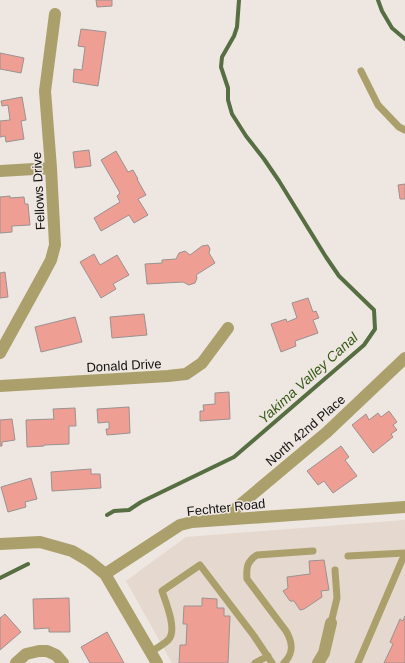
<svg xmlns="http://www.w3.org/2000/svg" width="405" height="663" viewBox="0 0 405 663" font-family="Arial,sans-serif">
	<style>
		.built { fill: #e5d8ce }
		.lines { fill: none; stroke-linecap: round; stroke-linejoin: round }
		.stream { stroke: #566e41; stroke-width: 4 }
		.building { fill: #ef9e93; stroke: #9a9291 }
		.service { stroke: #aba06b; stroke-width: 7 }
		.minor { stroke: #aba06b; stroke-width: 12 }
		.tertiary { stroke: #aba06b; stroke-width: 12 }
		.labels { text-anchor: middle; stroke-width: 3; stroke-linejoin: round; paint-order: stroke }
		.street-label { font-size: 13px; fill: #13110f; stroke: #ede6e1 }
		.water-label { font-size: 14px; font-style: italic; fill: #365814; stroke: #ede6e1 }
	</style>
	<rect width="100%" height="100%" fill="#ede6e1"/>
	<path class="built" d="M405,520v143h-233l-46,-82 60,-44z"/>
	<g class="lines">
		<path class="stream" d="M378,0l4,11 10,17 13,11
			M107,515l7,-4 15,-1 12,-8 93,-45 130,-112 11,-16 -1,-19 -35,-34 -13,-19 -47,-76 -15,-22 -18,-23 -14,-22 -4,-14v-12l-7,-21 1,-10 12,-21 3,-9 2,-27
			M0,578l28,-14"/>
	</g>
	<path class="building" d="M96,0h16v6l-15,1z
		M81,29l25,3 -8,54 -25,-4 1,-13 8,1 3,-23 -7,-1z
		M0,53l24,5 -3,15 -21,-4z
		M22,97l4,23 -5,1 3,18 -18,3 -1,-6 -5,1v-16l10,-1 -2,-15 -6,1 -1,-5z
		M89,150l2,16 -16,2 -2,-16z
		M116,151l12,21 5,-2 5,9h-1l9,16 -8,4 10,16 -14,8 -5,-8 -28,16 -7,-13 26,-16 -3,-6 3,-3 -19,-33z
		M405,184v15h-5l-2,-14z
		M10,196v2l14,-1 1,7h3l2,21 -18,1v6l-12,1v-36z
		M208,245l2,4 -1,4 6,10 -19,12 1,3 -2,5 -6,2 -6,-3 -36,2 -2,-20 17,-1v-3l14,-1 3,-6 6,-2 5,4 12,-9z
		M94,254l6,11 17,-10 12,20 -16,9 3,5 -15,9 -21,-36z
		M5,272l3,25 -8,1v-25z
		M308,298l5,14 3,-1 3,7 -6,2 5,13 -23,8 1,5 -15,6 -10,-28 15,-5 1,3 10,-4 -5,-15z
		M144,314l3,21 -35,3 -2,-21z
		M75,317l7,25 -41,10 -6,-25z
		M229,392l1,27 -30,2v-10h4l-1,-6 12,-1v-11z
		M129,407l1,26 -23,2 -1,-6h3v-7l-11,1 -1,-14z
		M75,408l1,18h-7v18l-25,1v1l-17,1 -1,-27 28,-1 -1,-10z
		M389,411l8,11 -4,3 4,5 -6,4 2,3 -20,16 -21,-28 14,-11 3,6 9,-7 3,4z
		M12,419l3,21 -13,2v4h-2v-26z
		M341,446l8,11 -4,3 12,16 -24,17 -9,-12 -6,4 -11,-14z
		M91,469v5h9l1,14 -49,3 -1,-19z
		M31,478l6,21 -12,3 1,5 -18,5 -7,-25z
		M324,560l5,30 -8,1 1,6 -18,12 -4,1 -6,-9h-4l-7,-10 5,-3 -1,-11 23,-3 -1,-13z
		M69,598l1,34h-21v-4l-15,1 -1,-30z
		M202,598l15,1v9h7v8h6l-2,47h-49l1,-18h6l1,-21h-4l1,-18h18z
		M5,614l16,18 -21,18v-32z
		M405,616v47h-21l9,-19 -3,-2 10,-23 3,2z
		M107,632l17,31h-34l-9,-16z"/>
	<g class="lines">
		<path class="service" d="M361,71l17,34 21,22 6,3
			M348,556l57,-3
			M331,623l6,-25 -2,-28
			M151,652c5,-4 14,-8 18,-13 8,-10 -3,-36 -7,-48l38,-26 54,71 18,27
			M255,663l13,-7
			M284,663c10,-10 9,-20 2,-32l-39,-52c-1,-11 0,-18 10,-24l56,-4
			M358,663l44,-103 3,-3"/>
		<path class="minor" d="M0,171l51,-3
			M0,353l43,-78 8,-15 4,-15 -4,-77 -6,-77 10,-77
			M0,386l168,-10 18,-2 16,-11 26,-35
			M222,520l105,-88 78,-74
			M105,574l75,-49 12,-3 213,-15
			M16,663l10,-9 13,-3h8l9,4 7,8
			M318,663l6,-10 7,-30"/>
		<path class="tertiary" d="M0,544l40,-2 32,9 17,10 16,13 52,89"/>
	</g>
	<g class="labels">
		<g class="street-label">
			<text transform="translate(38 191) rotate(-93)" y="5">Fellows Drive</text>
			<text transform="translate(124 365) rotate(-3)" y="5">Donald Drive</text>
			<text transform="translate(305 430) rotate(-41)" y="5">North 42nd Place</text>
			<text transform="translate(226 507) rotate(-6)" y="5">Fechter Road</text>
		</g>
		<g class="water-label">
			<text transform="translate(308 378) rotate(-42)" y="5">Yakima Valley Canal</text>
		</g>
	</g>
</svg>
